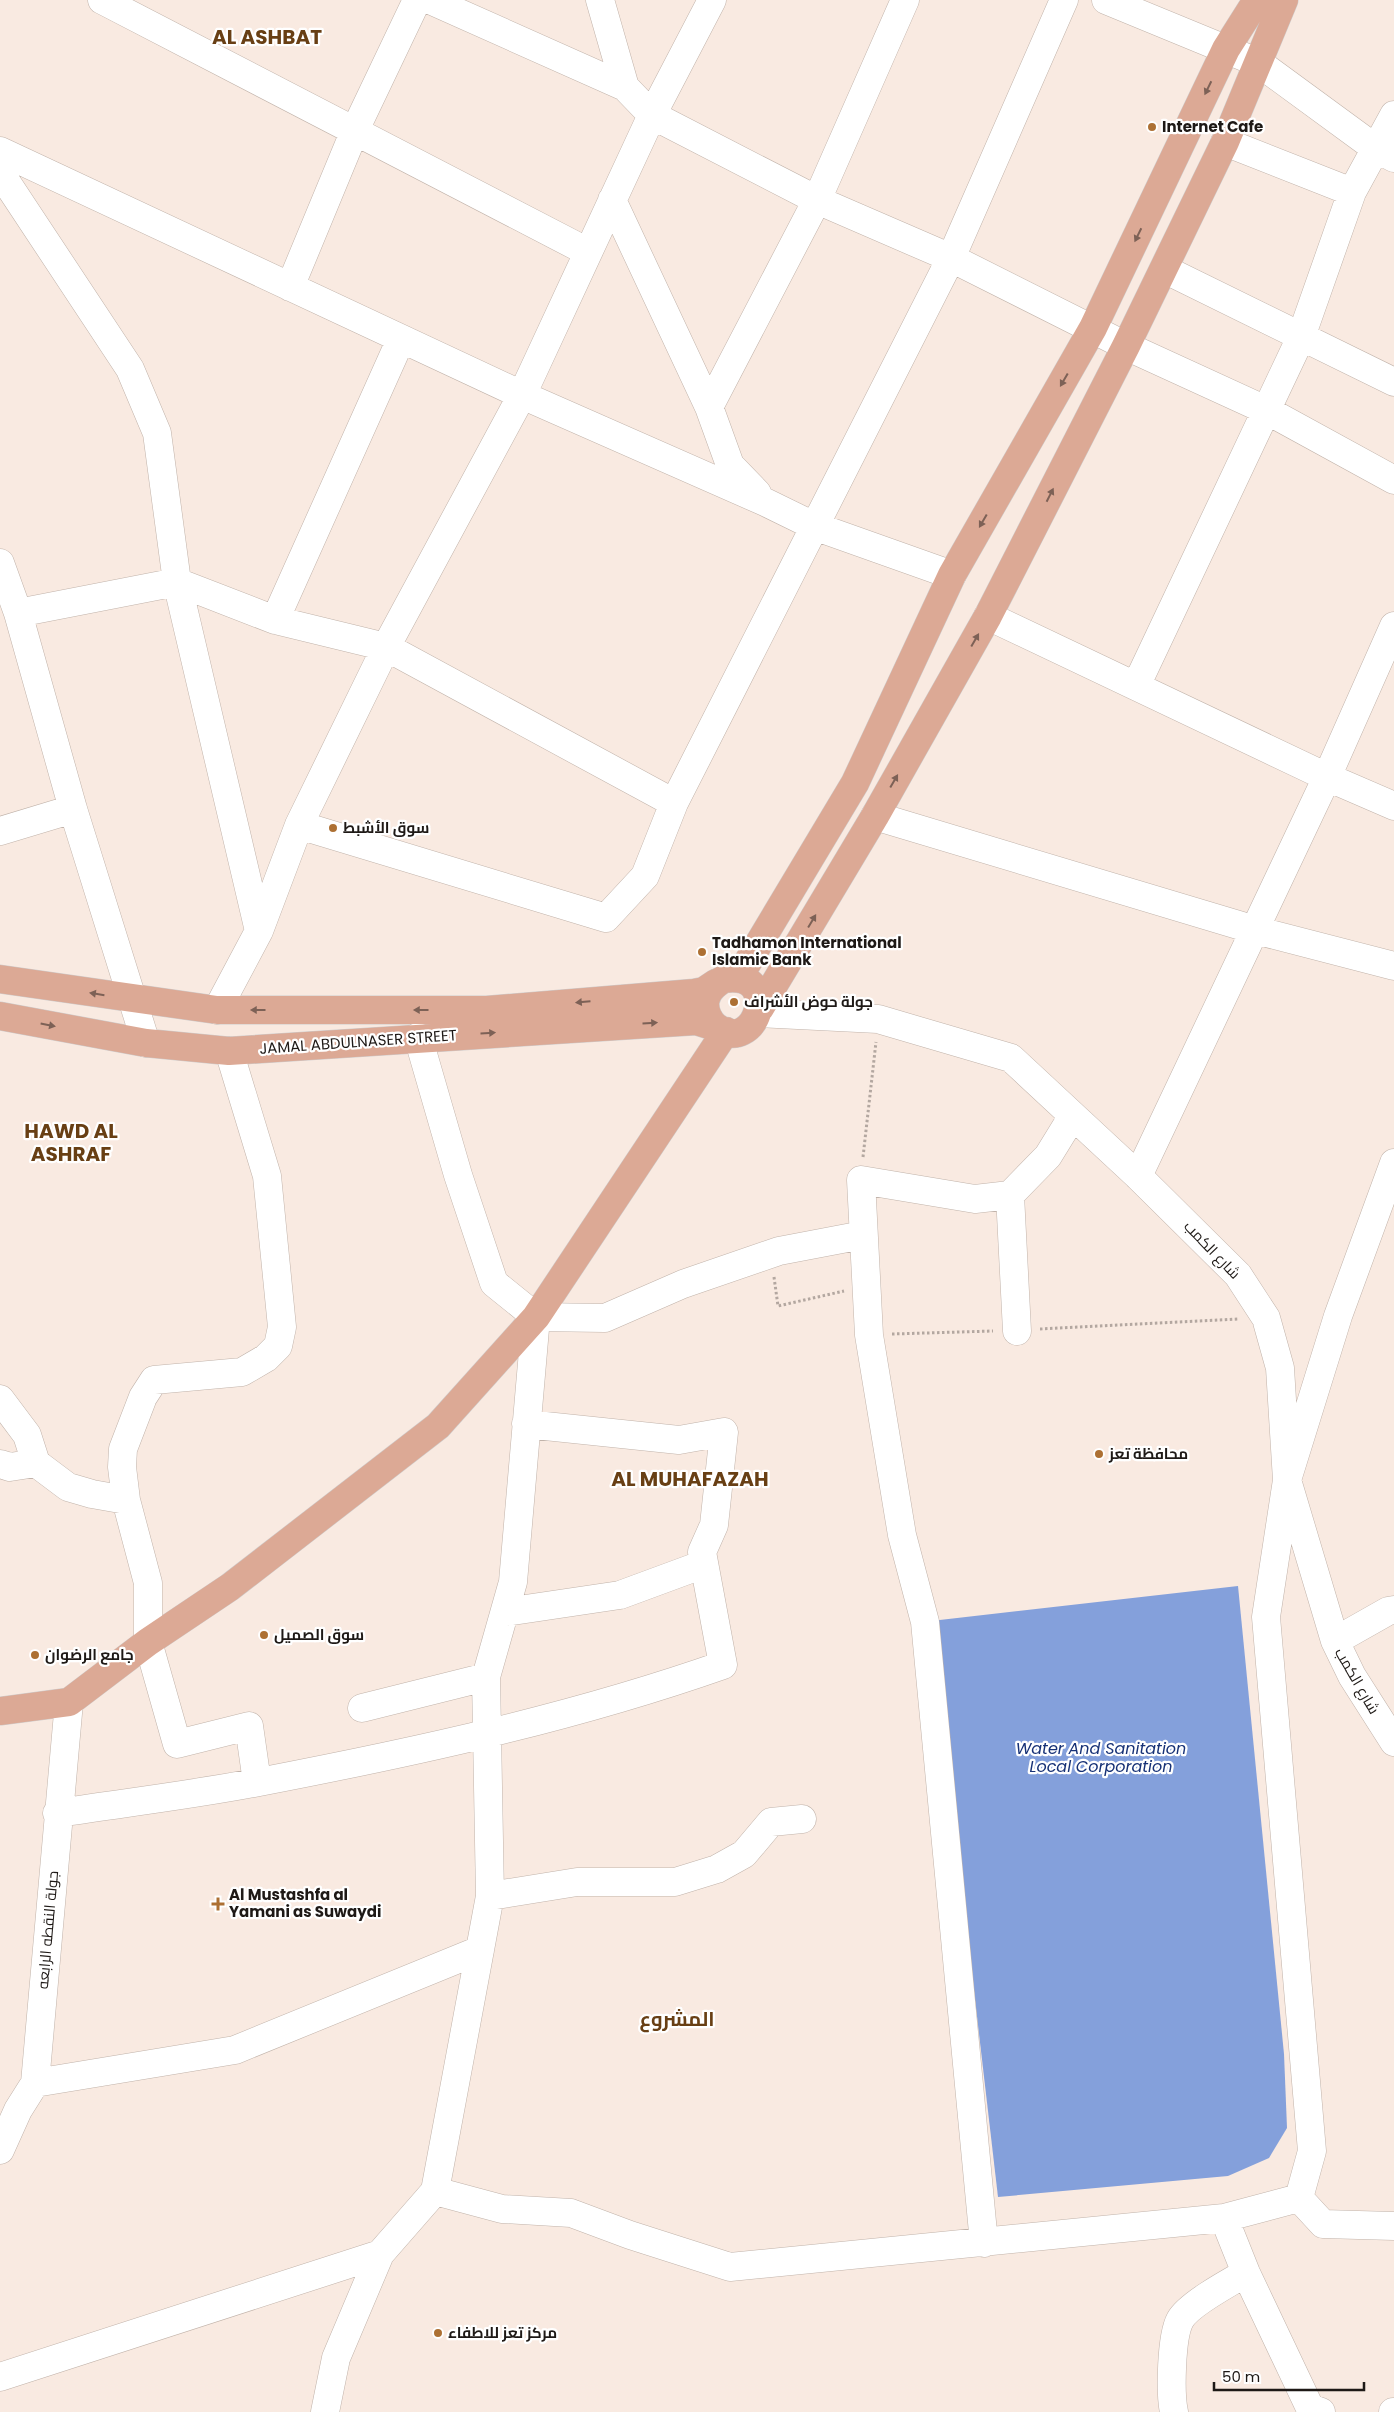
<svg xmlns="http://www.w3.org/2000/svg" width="1394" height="2412" viewBox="0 0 1394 2412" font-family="Poppins,Cairo,sans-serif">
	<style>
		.water { fill: #84a0db }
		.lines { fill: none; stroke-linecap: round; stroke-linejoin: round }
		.minor-casing { stroke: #c1b3aa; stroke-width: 29 }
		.major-casing { stroke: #cecccc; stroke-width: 29 }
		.path { stroke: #b3a7a0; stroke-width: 3; stroke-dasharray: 2.5 2.5; stroke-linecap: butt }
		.minor { stroke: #fff; stroke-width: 28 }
		.major { stroke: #dca995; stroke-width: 28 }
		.oneway { fill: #7d6156 }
		.poi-dot { fill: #ad7033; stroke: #fff; stroke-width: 2 }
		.labels { text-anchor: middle; stroke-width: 4.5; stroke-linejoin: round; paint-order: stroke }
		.poi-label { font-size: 15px; font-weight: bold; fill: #1e1916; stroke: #fff; text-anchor: start }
		.street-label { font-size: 15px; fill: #1e1916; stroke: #fff }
		.water-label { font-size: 16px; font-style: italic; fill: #163176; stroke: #fff }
		.district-label { font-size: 20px; font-weight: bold; fill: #683f14; stroke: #fff }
	</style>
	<rect width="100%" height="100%" fill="#f9eae1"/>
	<path class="water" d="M1238,1586l46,468 3,74 -18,30 -41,18 -230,21 -67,-576z"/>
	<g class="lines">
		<defs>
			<path id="minor" d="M102,0l486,252
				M430,0l195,87 27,28 165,85 134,58 175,88 142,65 126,69
				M600,0l25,87
				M1106,0l153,63 116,85 19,10
				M1225,142l127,50
				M0,151l522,244 243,107 49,24 138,49
				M0,167l7,16 123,186 27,64 20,149 82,349
				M612,200l97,207 21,58 27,28
				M1164,269l230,113
				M290,287l65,-157 62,-130
				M709,407l108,-207 88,-200
				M0,563l18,50 55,196 73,234
				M18,613l159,-31 98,38 111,27 288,156
				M988,616l339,161 67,29
				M275,620l126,-281
				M1136,686l165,-349 51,-145 42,-77
				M875,816l380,114 139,36
				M299,825l307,93 39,-42 29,-73 277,-545 113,-258
				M0,831l73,-22
				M217,1010l42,-79 40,-106 87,-178 136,-252 130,-280 60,-115
				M758,1013l120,6 133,39 127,118 100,99 28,43 14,50 7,112 48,161 17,35 42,66
				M418,1037l40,138 36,108 42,34 69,1 78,-34 96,-33 84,-16
				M229,1051l38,125 15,151 -4,19 -12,12 -24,14 -88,8 -11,17 -20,52 -1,18 4,33 22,83v59l29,102 72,-18 8,56
				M1138,1176l189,-399 67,-151
				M1010,1195l7,136
				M0,1399l27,36 9,28 32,24 24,7 34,6
				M0,1464l10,3 26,-4
				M505,1612l115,-17 84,-31
				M1335,1641l53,-30 6,-1
				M362,1708l124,-31
				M57,1813c67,-10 135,-18 202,-31 156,-30 313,-64 464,-117l-21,-113 12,-27 10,-93 -45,8 -153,-16
				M490,1896l87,-14h98l42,-13 27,-15 27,-32 31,-3
				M35,2083l200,-33 245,-100
				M0,2150l18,-40 17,-27 34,-381
				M435,2191l67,18 69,4 59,22 100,32 494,-49 75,-20 13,-47 -46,-534 21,-137 51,-164 56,-153
				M1299,2198l24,26 71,2
				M1224,2218l22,55 64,135 11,4
				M984,2243l-59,-621 -23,-87 -33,-200 -8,-155 114,19 35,-4 38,-39 24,-39
				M0,2377l380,-123
				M325,2412l11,-54 44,-104 55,-63 55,-295 -4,-219 27,-95 23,-265
				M1174,2412c-4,-18 -3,-75 6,-92 8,-15 50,-38 66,-47
				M1393,2412h1"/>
			<path id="major" d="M0,979l217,31h270l207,-17 10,-2 12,-8
				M724,979c61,-9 31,79 -8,48 -7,-6 -11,-15 -11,-24 2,-21 27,-26 41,-38l109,-182 97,-208 141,-247 133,-279 31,-49
				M760,1008l115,-192 113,-200 138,-270 99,-204 59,-142
				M0,1016l146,27 83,8 467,-30 22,7
				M0,1711l69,-9 79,-60 82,-55 208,-161 98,-109 190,-286"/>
		</defs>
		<use href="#minor" class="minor-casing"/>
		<use href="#major" class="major-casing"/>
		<path class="path" d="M863,1157l13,-115
			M774,1277l4,29 66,-15
			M1040,1329l198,-10
			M892,1334l101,-3"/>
		<use href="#minor" class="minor"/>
		<use href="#major" class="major"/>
	</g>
	<defs><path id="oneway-solid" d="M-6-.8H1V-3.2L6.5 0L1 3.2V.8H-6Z" transform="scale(1.25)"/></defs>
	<g class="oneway">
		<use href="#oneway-solid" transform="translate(1208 88) rotate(116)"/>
		<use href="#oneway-solid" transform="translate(1138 235) rotate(116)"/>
		<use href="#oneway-solid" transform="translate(1064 380) rotate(120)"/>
		<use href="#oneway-solid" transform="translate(1050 495) rotate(-63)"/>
		<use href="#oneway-solid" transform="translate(983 521) rotate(120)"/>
		<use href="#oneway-solid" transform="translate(975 640) rotate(-60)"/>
		<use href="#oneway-solid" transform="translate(894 781) rotate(-60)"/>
		<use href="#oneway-solid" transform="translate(812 921) rotate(-59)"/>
		<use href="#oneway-solid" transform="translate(97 994) rotate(-171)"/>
		<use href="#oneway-solid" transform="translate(583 1002) rotate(175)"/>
		<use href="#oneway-solid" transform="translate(258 1010) rotate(180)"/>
		<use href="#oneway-solid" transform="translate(421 1010) rotate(180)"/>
		<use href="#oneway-solid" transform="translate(650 1023) rotate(-3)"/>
		<use href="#oneway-solid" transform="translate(48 1025) rotate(11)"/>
		<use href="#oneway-solid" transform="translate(488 1033) rotate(-3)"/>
	</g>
	<g class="poi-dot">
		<circle cx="1152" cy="127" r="5"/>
		<circle cx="333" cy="828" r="5"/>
		<circle cx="702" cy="952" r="5"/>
		<circle cx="734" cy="1002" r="5"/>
		<circle cx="1099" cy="1454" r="5"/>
		<circle cx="264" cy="1635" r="5"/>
		<circle cx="35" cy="1655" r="5"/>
		<path d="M215.5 1896.5h5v5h5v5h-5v5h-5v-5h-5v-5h5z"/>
		<circle cx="438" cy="2333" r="5"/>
	</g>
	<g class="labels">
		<g class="poi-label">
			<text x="1162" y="132">Internet Cafe</text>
			<text x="343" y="833">سوق الأشبط</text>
			<text x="712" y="948">Tadhamon International<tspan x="712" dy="17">Islamic Bank</tspan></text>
			<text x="744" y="1007">جولة حوض الأشراف</text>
			<text x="1109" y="1459">محافظة تعز</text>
			<text x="274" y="1640">سوق الصميل</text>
			<text x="45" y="1660">جامع الرضوان</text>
			<text x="229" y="1900">Al Mustashfa al<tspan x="229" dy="17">Yamani as Suwaydi</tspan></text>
			<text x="448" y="2338">مركز تعز للاطفاء</text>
		</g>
		<g class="street-label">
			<text transform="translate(358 1042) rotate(-4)" y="5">JAMAL ABDULNASER STREET</text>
			<text transform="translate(1212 1250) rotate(46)" y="5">شارع الكمب</text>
			<text transform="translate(1357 1681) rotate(60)" y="5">شارع الكمب</text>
			<text transform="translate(48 1930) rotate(-85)" y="5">جولة النقطه الرابعه</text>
		</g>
		<g class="water-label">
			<text x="1101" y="1754">Water And Sanitation<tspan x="1101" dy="18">Local Corporation</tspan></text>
		</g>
		<g class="district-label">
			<text x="267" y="44">AL ASHBAT</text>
			<text x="71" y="1138">HAWD AL<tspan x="71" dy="23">ASHRAF</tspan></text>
			<text x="690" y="1486">AL MUHAFAZAH</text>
			<text x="677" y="2026">المشروع</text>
		</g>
	</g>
	<path d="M1214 2382v8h150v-8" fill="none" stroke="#1e1916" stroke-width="2.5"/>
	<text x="1222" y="2382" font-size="15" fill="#1e1916" stroke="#ffffff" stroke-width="4" paint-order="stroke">50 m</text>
</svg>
